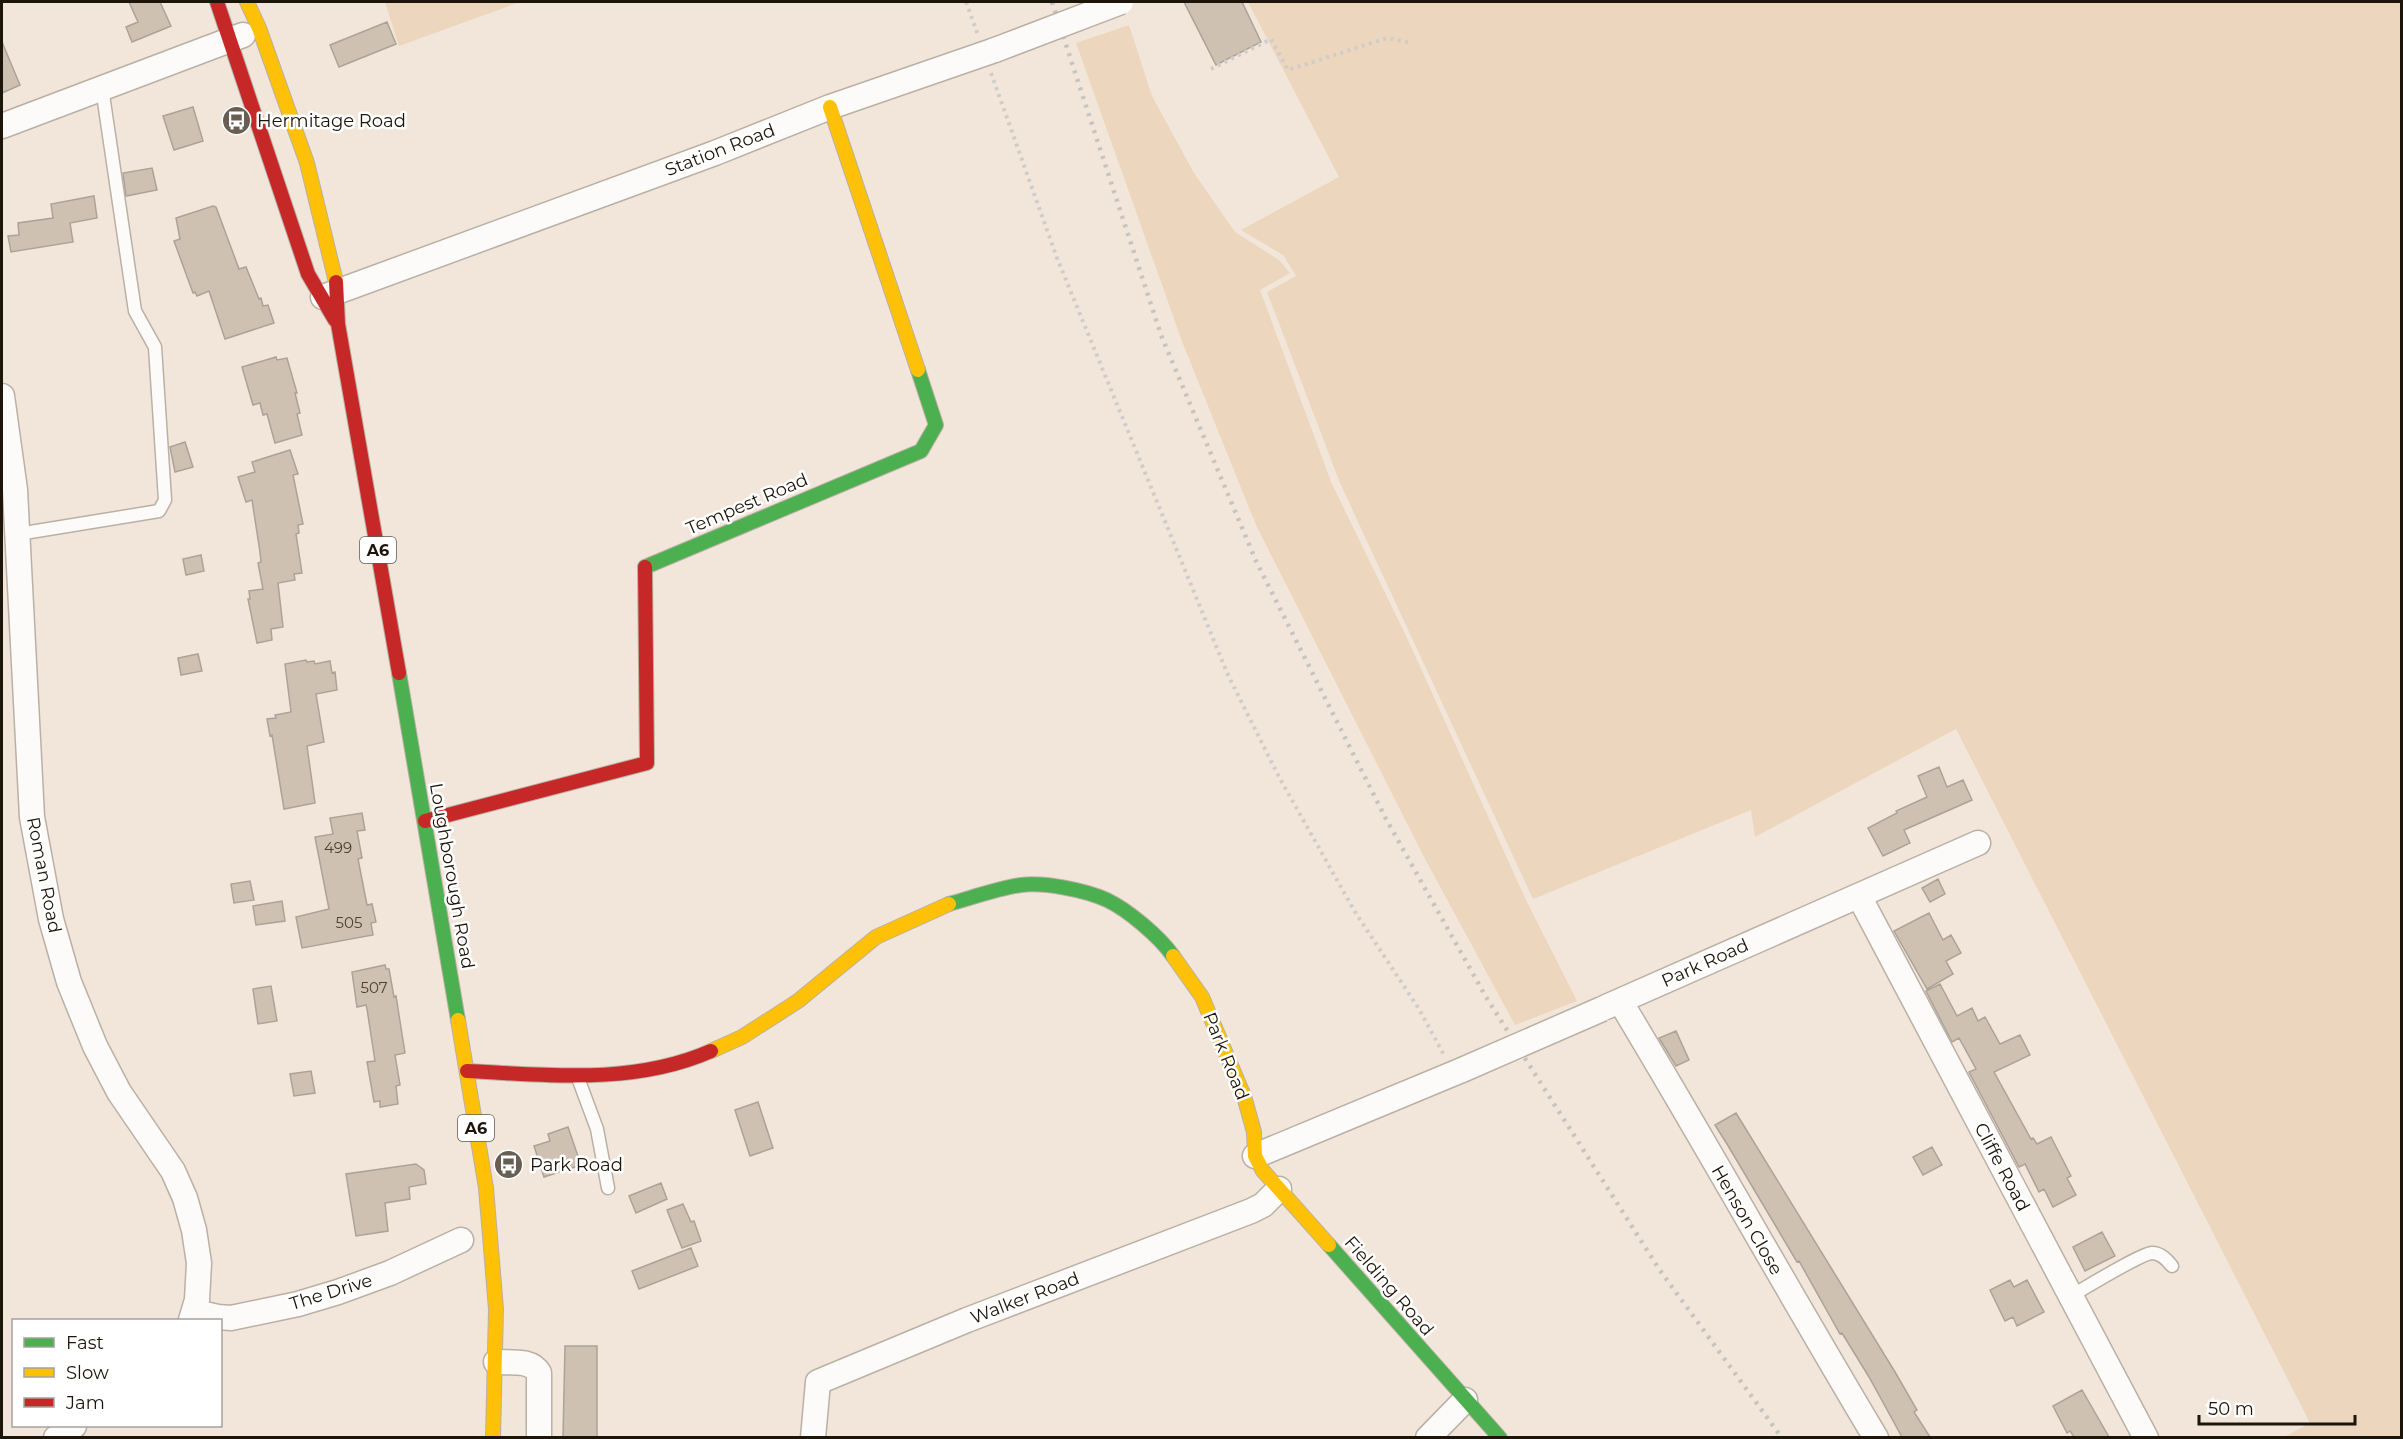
<svg xmlns="http://www.w3.org/2000/svg" width="2403" height="1439" viewBox="0 0 2403 1439" font-family="Montserrat,sans-serif">
	<style>
		.green { fill: #ecd6bd }
		.building { fill: #cfc1b2; stroke: #aca298; stroke-width: 1.5 }
		.lines { fill: none; stroke-linecap: round; stroke-linejoin: round }
		.lane-casing { stroke: #bab0a5; stroke-width: 15 }
		.street-casing { stroke: #bab0a5; stroke-width: 27 }
		.fast-casing { stroke: #bab0a5; stroke-width: 16 }
		.slow-casing { stroke: #bab0a5; stroke-width: 16 }
		.jam-casing { stroke: #bab0a5; stroke-width: 16 }
		.path { stroke: #d0ccc9; stroke-width: 4; stroke-dasharray: 3 4.5; stroke-linecap: butt }
		.lane { stroke: #fdfbf9; stroke-width: 12 }
		.street { stroke: #fdfbf9; stroke-width: 24 }
		.fast { stroke: #4caf50; stroke-width: 14 }
		.slow { stroke: #ffc107; stroke-width: 14 }
		.jam { stroke: #c62828; stroke-width: 14 }
		.rail { stroke: #c7c4c0; stroke-width: 4.5; stroke-dasharray: 3 6; stroke-linecap: butt }
		.street-bridge-casing { stroke: #bab0a5; stroke-width: 27; stroke-linecap: butt }
		.street-bridge { stroke: #fdfbf9; stroke-width: 24 }
		.labels { text-anchor: middle; stroke-width: 5; stroke-linejoin: round; paint-order: stroke }
		.number-label { font-size: 15px; fill: #4a4034 }
		.shield { fill: #fff; stroke: #615b54; stroke-width: 1.5 }
		.shield-label { font-size: 16px; font-weight: bold; fill: #1d150a }
		.poi-label { font-size: 18px; fill: #1d150a; stroke: #fff; text-anchor: start }
		.street-label { font-size: 18px; fill: #1d150a; stroke: #fff }
	</style>
	<rect width="100%" height="100%" fill="#f2e6da"/>
	<path class="green" d="M385,2h135l-121,44z
		M1248,2h1153v1435h-117l26,-14 -354,-694 -201,108 -4,-27 -218,89 -193,-416 -73,-191 29,-16 -13,-21 -42,-25 98,-53z
		M1129,25l23,71 42,77 41,59 44,28 11,13 -30,17 72,194 76,156 118,260 51,101 -62,24 -91,-168 -168,-332 -73,-181 -107,-301z"/>
	<path class="building" d="M129,2h31l11,24 -39,16 -6,-15 12,-5z
		M1184,2h58l19,40 -45,23z
		M387,22l9,22 -57,23 -9,-22z
		M2,42l18,43 -18,8z
		M193,107l10,34 -29,9 -11,-34z
		M152,168l5,22 -31,6 -3,-23z
		M94,196l3,22 -27,5 3,19 -62,10 -3,-16 11,-1 -1,-12 35,-5 -2,-14z
		M213,206l3,1 23,62 7,-2 13,32 2,-1 2,8 5,-1 6,18 -49,16 -16,-48 -12,5 -2,-4 -2,1 -19,-52 6,-2 -4,-21z
		M276,357l1,3 10,-2 10,35h-2l5,20 -3,1 5,21 -27,8 -8,-29 -4,1 -3,-12 -7,2 -11,-38z
		M185,442l8,25 -18,5 -5,-25z
		M290,450l8,24 -5,1 10,49 -5,1 1,8 -3,1 6,39 -8,1 1,6 -17,3 5,44 -12,2 1,11 -15,3 -9,-44h2l-1,-8 14,-2 -5,-26 3,-1 -1,-10 -8,-52 -6,2 -8,-25 17,-5 -3,-10z
		M201,555l3,16 -18,4 -3,-16z
		M198,654l4,17 -21,4 -3,-17z
		M306,660l1,2 7,-1 1,3 15,-3 2,12 3,-1 2,18 -21,4 8,48 -17,4 8,57 -31,6 -12,-74 -2,1 -3,-17 9,-1 -1,-3 16,-3 -6,-48z
		M1939,767l8,20 16,-7 9,20 -68,30 6,13 -27,13 -15,-28 29,-15 -1,-2 31,-14 -9,-21z
		M362,813l3,17 -8,1 5,27 -4,1 9,46 5,-1 4,18 -5,1 2,12 -71,13 -6,-31 33,-8 -14,-72 18,-3 -3,-16z
		M1938,879l7,15 -15,8 -8,-14z
		M250,881l4,19 -20,3 -3,-19z
		M282,901l3,20 -29,4 -3,-19z
		M1929,913l14,27 8,-5 10,18 -15,8 7,13 -26,15 -33,-58z
		M385,965l1,4h3l5,28 2,-1 9,57 -10,2 5,30 -4,1 2,18 -18,3v-6l-6,1 -7,-40 8,-1 -8,-52 -1,-4 -9,2 -5,-35z
		M1940,984l17,32 15,-8 6,13 7,-4 15,27 20,-9 10,20 -36,17 37,67 2,-1 4,6 14,-7 20,39 -4,2 9,17 -23,12 -9,-18 -5,3 -14,-28 -6,3 -50,-95 7,-3 -17,-31 -7,4 -26,-51z
		M271,986l6,35 -19,3 -5,-35z
		M1676,1031l13,29 -13,6 -17,-28z
		M311,1071l4,22 -21,3 -4,-22z
		M758,1102l15,46 -23,8 -15,-46z
		M1736,1113l159,259 22,38 -3,2 16,25h-28l-33,-60 -27,-44 -2,1 -41,-73 -2,1 -70,-118 -12,-19z
		M568,1127l13,38 -37,12 -10,-31 16,-5 -2,-7z
		M1932,1147l10,18 -19,10 -10,-18z
		M416,1164l8,6 2,14 -17,3 1,12 -25,4 3,28 -32,5 -10,-62z
		M661,1183l6,16 -31,14 -7,-17z
		M683,1204l8,18 3,-1 7,20 -19,7 -15,-38z
		M2102,1232l13,24 -30,15 -12,-24z
		M691,1248l7,18 -59,23 -7,-18z
		M2010,1280l4,7 13,-7 17,32 -27,14 -4,-9 -8,4 -15,-31z
		M565,1346h32v91h-34z
		M2082,1390l27,47h-35l-4,-6 -3,2 -14,-27z"/>
	<g class="lines">
		<defs>
			<path id="lane" d="M18,534l141,-23 6,-11 -10,-153 -20,-36 -33,-223
				M578,1078l19,51 11,59
				M2071,1296c14,-8 69,-42 81,-43 9,0 15,7 20,13"/>
			<path id="street" d="M2,126l241,-91
				M323,297l392,-144 115,-46 165,-57
				M2,396l13,94 17,327 19,102 18,63 26,64 24,46 54,79 12,27 9,32 5,33 -2,37 -6,20
				M1859,896l287,542
				M1620,1001c87,144 169,292 256,437
				M1606,1007l372,-164
				M1255,1156l207,-86
				M195,1312l23,5 13,1 67,-14 40,-12 52,-19 71,-33
				M496,1362c15,1 35,-3 43,11v65
				M56,1438l18,-12
				M813,1438l5,-56 149,-62 284,-109 12,-6 16,-16
				M1428,1438l37,-38"/>
			<path id="fast" d="M645,567l276,-116 15,-26 -18,-55
				M399,673l59,347
				M949,904c22,-6 50,-16 72,-19 23,-3 64,5 86,15 21,10 53,37 66,56
				M1329,1245l171,193"/>
			<path id="slow" d="M247,2l12,26 48,135 29,119
				M830,107l88,263
				M1173,956l29,41 42,99 10,36 1,24 8,15 66,74
				M458,1020l28,168 10,121 -3,129
				M711,1051l31,-14 56,-36 78,-64 73,-33"/>
			<path id="jam" d="M217,2l91,272 27,46
				M336,282l2,42 61,349
				M425,821l222,-58 -2,-196
				M467,1071c81,4 167,14 244,-20"/>
		</defs>
		<use href="#lane" class="lane-casing"/>
		<use href="#street" class="street-casing"/>
		<use href="#fast" class="fast-casing"/>
		<use href="#slow" class="slow-casing"/>
		<use href="#jam" class="jam-casing"/>
		<path class="path" d="M966,2l12,33
			M1211,69l60,-30 17,31 99,-32 25,5
			M991,73l66,185 171,417 51,102 76,135 64,97 25,46"/>
		<use href="#lane" class="lane"/>
		<use href="#street" class="street"/>
		<use href="#fast" class="fast"/>
		<use href="#slow" class="slow"/>
		<use href="#jam" class="jam"/>
		<path class="rail" d="M1052,2l109,333 95,226 130,258 100,178 173,272 123,169"/>
		<defs>
			<path id="street-bridge" d="M995,50l126,-48
				M1462,1070l140,-61"/>
		</defs>
		<use href="#street-bridge" class="street-bridge-casing"/>
		<use href="#street-bridge" class="street-bridge"/>
	</g>
	<defs>
		<symbol id="bus-disc" viewBox="-11 -11 22 22"><circle r="9.5" fill="#685e53" stroke="#fff"/><path d="M-5-6H5V4H4V6H2V4H-2V6H-4V4H-5ZM-3.5-4V0h7V-4ZM-3.5 1.2v1.5H-2V1.2ZM2 1.2v1.5H3.5V1.2Z" fill="#fff"/></symbol>
	</defs>
	<g fill-rule="evenodd">
		<use href="#bus-disc" x="220" y="104" width="33" height="33"/>
		<use href="#bus-disc" x="492" y="1148" width="33" height="33"/>
	</g>
	<g class="labels">
		<g class="number-label">
			<text x="338" y="853">499</text>
			<text x="349" y="928">505</text>
			<text x="374" y="993">507</text>
		</g>
		<g class="shield">
			<rect x="360" y="537" width="36" height="26" rx="4.5"/>
			<rect x="458" y="1115" width="36" height="26" rx="4.5"/>
		</g>
		<g class="shield-label">
			<text x="378" y="556">A6</text>
			<text x="476" y="1134">A6</text>
		</g>
		<g class="poi-label">
			<text x="257" y="127">Hermitage Road</text>
			<text x="530" y="1171">Park Road</text>
		</g>
		<g class="street-label">
			<text transform="translate(720 150) rotate(-21)" y="6">Station Road</text>
			<text transform="translate(747 504) rotate(-23)" y="6">Tempest Road</text>
			<text transform="translate(44 875) rotate(79)" y="6">Roman Road</text>
			<text transform="translate(452 876) rotate(80)" y="6">Loughborough Road</text>
			<text transform="translate(1705 963) rotate(-24)" y="6">Park Road</text>
			<text transform="translate(1226 1056) rotate(68)" y="6">Park Road</text>
			<text transform="translate(2002 1167) rotate(62)" y="6">Cliffe Road</text>
			<text transform="translate(1747 1220) rotate(60)" y="6">Henson Close</text>
			<text transform="translate(1389 1286) rotate(49)" y="6">Fielding Road</text>
			<text transform="translate(331 1292) rotate(-17)" y="6">The Drive</text>
			<text transform="translate(1025 1298) rotate(-21)" y="6">Walker Road</text>
		</g>
	</g>
	<rect width="2403" height="1439" fill="none" stroke="#1d150a" stroke-width="6"/>
	<rect x="12" y="1319" width="210" height="108" fill="#ffffff" stroke="#a5a19d" stroke-width="1.5"/>
	<rect x="24" y="1338" width="30" height="9" fill="#4caf50" stroke="#a5a19d" stroke-width="1.5"/>
	<text x="66" y="1349" font-size="18" fill="#1d150a">Fast</text>
	<rect x="24" y="1368" width="30" height="9" fill="#ffc107" stroke="#a5a19d" stroke-width="1.5"/>
	<text x="66" y="1379" font-size="18" fill="#1d150a">Slow</text>
	<rect x="24" y="1398" width="30" height="9" fill="#c62828" stroke="#a5a19d" stroke-width="1.5"/>
	<text x="66" y="1409" font-size="18" fill="#1d150a">Jam</text>
	<path d="M2199 1415v9h156v-9" fill="none" stroke="#1d150a" stroke-width="3"/>
	<text x="2208" y="1415" font-size="18" fill="#1d150a" stroke="#ffffff" stroke-width="4.5" paint-order="stroke">50 m</text>
</svg>
